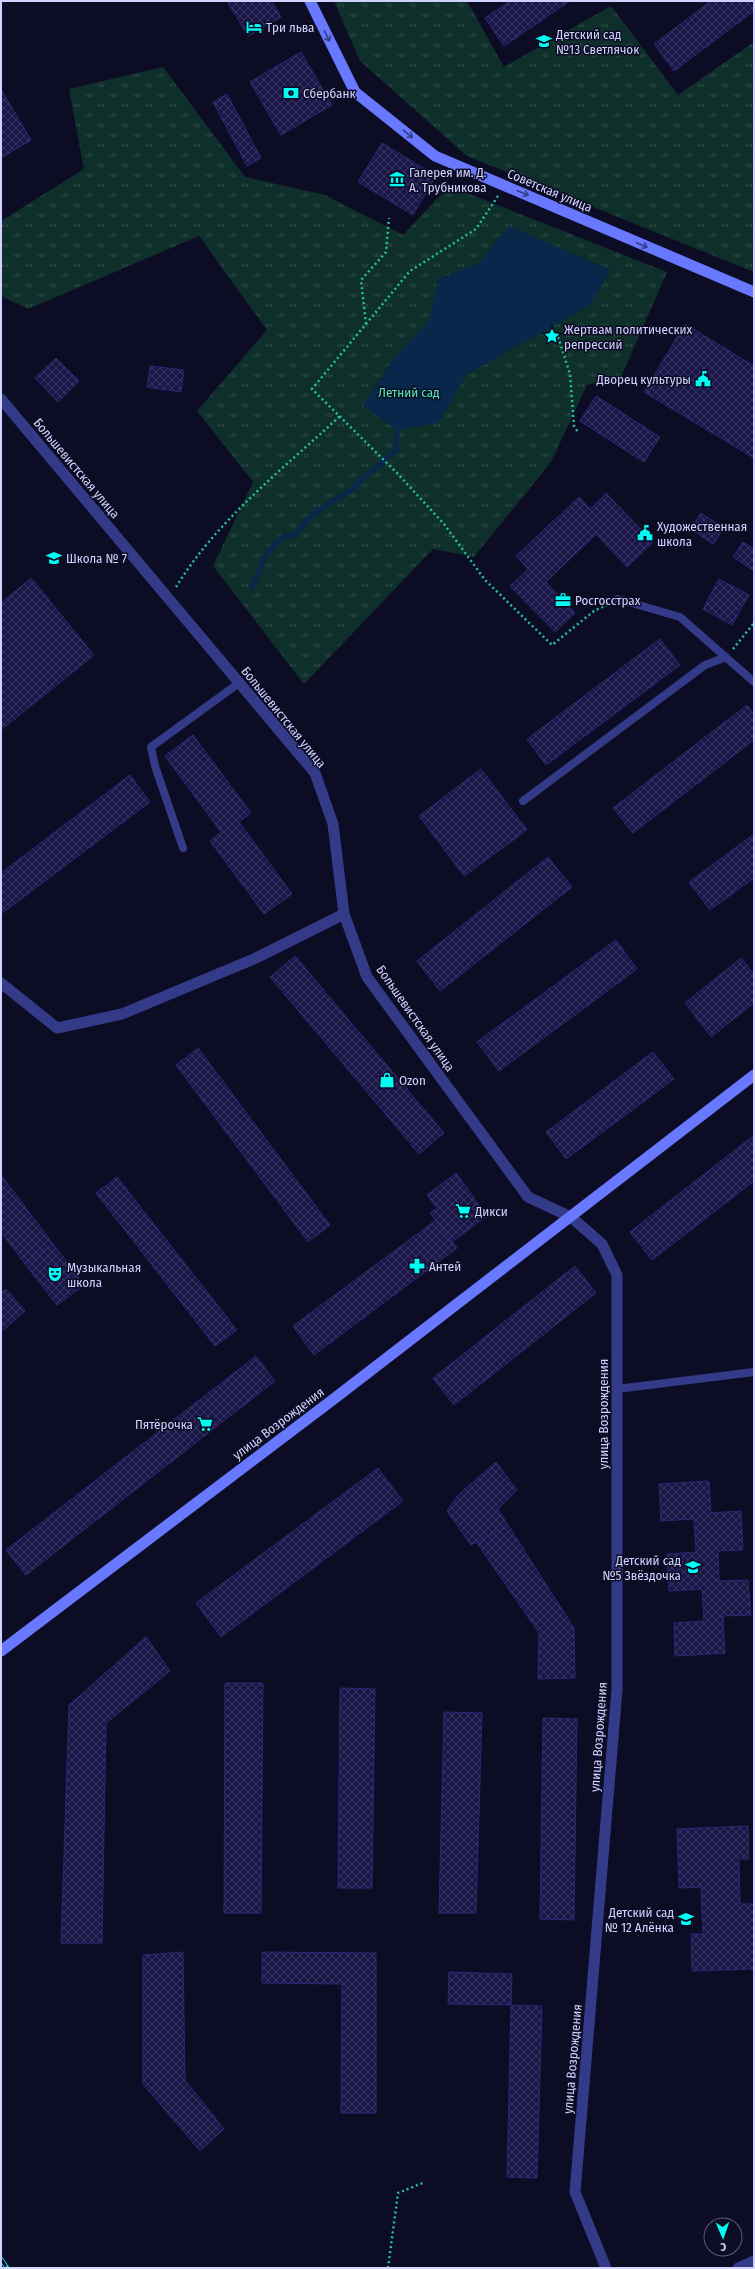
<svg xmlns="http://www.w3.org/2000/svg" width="755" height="2269" viewBox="0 0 755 2269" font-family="'Fira Sans Condensed',sans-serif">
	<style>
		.grass { fill: url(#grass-tufts) }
		.water { fill: #07284a }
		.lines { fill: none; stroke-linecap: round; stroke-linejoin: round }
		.stream { stroke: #07284a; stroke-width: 5 }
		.building { fill: url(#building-cross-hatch); stroke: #2c2676 }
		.path { stroke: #23c0a2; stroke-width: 2.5; stroke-dasharray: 2 3; stroke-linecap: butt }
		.service { stroke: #333b89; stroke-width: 8 }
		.minor { stroke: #333b89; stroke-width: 11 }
		.tertiary { stroke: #333b89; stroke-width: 11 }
		.secondary { stroke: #6878ff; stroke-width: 11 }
		.rail-casing { stroke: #00fcf3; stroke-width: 4.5 }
		.rail { stroke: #0d0c25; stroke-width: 3; stroke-dasharray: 9; stroke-linecap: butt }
		.oneway { stroke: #363d87 }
		.labels { text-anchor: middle; stroke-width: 3; stroke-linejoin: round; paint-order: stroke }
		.poi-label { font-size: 13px; fill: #d1d2ff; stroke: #0d0c25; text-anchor: start }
		.street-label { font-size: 13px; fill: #d1d2ff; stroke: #0d0c25 }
		.park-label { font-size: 13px; fill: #52eab0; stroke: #0d0c25 }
	</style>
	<defs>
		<pattern id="grass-tufts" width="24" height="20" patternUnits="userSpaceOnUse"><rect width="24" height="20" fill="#0f302a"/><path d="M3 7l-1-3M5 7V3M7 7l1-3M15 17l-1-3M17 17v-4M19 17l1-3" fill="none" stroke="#314d4a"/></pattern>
		<pattern id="building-cross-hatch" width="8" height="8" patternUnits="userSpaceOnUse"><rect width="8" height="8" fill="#1a1748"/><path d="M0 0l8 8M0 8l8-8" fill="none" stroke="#3a3863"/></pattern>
	</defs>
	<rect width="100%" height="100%" fill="#0d0c25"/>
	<path class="grass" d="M334,1h133l37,66 107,-61 67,89 76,-53v230l-287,-116 -107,-95z
		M163,67l82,110 80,18 78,40 46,-49 218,86 -46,105 -34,8 -36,77 -77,95 -41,-8 -129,135 -91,-118 40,-84 -56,-71 70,-81 -68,-94 -171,73 -27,-13v-75l83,-52 -15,-80z"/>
	<path class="water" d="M509,226l102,44 -22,36 -122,68 -29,49 -41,7 -34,-24 30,-47 37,-39 8,-41 40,-15z"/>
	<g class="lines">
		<path class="stream" d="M252,588l14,-33 17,-19 12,-1 19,-22 34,-21 48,-42 1,-20"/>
	</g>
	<path class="building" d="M227,1h45l9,16 -33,19z
		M510,1h60l-66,45 -19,-28z
		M711,1h43v10l-80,60 -20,-27z
		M301,52l31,53 -51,30 -31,-53z
		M2,91l29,49 -30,18v-66z
		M227,94l34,64 -14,8 -34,-64z
		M382,143l54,33 -23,39 -55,-33z
		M685,324l69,42v92l-110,-66z
		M56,358l23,23 -21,21 -23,-24z
		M150,366l34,4 -3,22 -34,-5z
		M596,396l64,41 -16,25 -64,-41z
		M606,493l47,49 -26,25 -31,-33 -50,48 29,31 -20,19 -45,-46 18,-17 -12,-13 63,-59 11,12z
		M701,513l23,15 -11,16 -22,-15z
		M743,542l11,7v22l-21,-14z
		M31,578l63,77 -93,75v-127z
		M719,579l30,16 -17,30 -29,-16z
		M660,639l20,26 -134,100 -19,-26z
		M747,705l7,9v26l-121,93 -20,-25z
		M193,735l58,78 -12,9 53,72 -28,20 -54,-73 11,-9 -56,-76z
		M481,769l46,61 -63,46 -45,-60z
		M130,775l20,27 -149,112v-41z
		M754,834v44l-44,32 -21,-28z
		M548,857l24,30 -132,104 -23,-30z
		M616,940l21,29 -138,102 -22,-29z
		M295,956l149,177 -25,21 -149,-177z
		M741,958l13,16v29l-43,34 -26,-34z
		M198,1048l132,177 -22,17 -132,-177z
		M653,1052l21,27 -108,80 -20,-27z
		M753,1136l1,45 -102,79 -22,-28z
		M456,1173l31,43 -35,26 -22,-29 7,-5 -10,-13z
		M1,1175l52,69 -28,20 -24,-32z
		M117,1177l120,153 -22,16 -119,-153z
		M436,1220l21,28 -143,107 -21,-29z
		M53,1244l31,41 -27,20 -32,-41z
		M575,1266l21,27 -142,112 -21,-27z
		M6,1289l19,22 -24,21v-39z
		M256,1356l19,25 -249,194 -20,-25z
		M496,1462l21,28 -19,19 10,16 -37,20 -24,-34 12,-17z
		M378,1468l25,33 -182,136 -25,-34z
		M709,1481l2,32 30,-2 2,39 -25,1 1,30 29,-1 3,35 -28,1 2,37 -50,3 -1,-33 30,-2 -2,-32 -33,2 -2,-37 29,-2 -2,-33 -33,2 -2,-37z
		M508,1525l66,103 1,50 -37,1 1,-46 -62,-90z
		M146,1637l24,34 -64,52 -4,220h-41l8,-238z
		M225,1683h38l-2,230h-37z
		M340,1688l35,1 -3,199h-34z
		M444,1712l38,1 -6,200h-37z
		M543,1718l34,1 -3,201 -34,-1z
		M748,1826l1,33h-10l1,45h14v65l-62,2 -1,-37h12l-2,-47 -22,1 -2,-59z
		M183,1952l2,128 39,49 -24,22 -57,-67v-129z
		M262,1952l114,1v160h-35l1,-129 -80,-1z
		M449,1972l63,2 -1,31 -63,-1z
		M511,2005l31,1 -5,172 -30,-1z"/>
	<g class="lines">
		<path class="path" d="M498,196l-22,33 -66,42 -98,118 85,84 47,51 41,56 67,65 42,-34 15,-7
			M366,324l-5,-44 25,-28 3,-34
			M558,337l12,37 4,52 4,6
			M176,587c41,-67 106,-117 164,-171
			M733,649l21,-26
			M388,2268l10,-75 27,-11"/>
		<path class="service" d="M618,599l62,18 74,65
			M523,801l182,-136 21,-8
			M183,848l-28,-82 -4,-19 88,-64
			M617,1389l137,-17"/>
		<path class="minor" d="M1,983l56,45 65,-14 134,-56 88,-44
			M738,2268l16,-7"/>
		<path class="tertiary" d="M1,399l314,374 18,51 11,90 23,63 161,220 43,20 31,27 15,31v415l-42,502 31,76"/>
		<path class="secondary" d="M310,1l45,91 80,64 319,136
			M1,1651l334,-253 419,-323"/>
		<defs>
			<path id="rail" d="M1,2259l6,9"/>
		</defs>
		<use href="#rail" class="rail-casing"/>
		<use href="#rail" class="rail"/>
	</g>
	<defs><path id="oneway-shaft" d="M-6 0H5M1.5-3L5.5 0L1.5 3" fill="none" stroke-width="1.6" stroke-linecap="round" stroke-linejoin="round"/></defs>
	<g class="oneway">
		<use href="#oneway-shaft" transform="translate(327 36) rotate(64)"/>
		<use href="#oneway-shaft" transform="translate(408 134) rotate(39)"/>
		<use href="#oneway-shaft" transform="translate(523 193) rotate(23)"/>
		<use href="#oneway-shaft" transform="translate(642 245) rotate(23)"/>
	</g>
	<defs>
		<symbol id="hotel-bare" viewBox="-9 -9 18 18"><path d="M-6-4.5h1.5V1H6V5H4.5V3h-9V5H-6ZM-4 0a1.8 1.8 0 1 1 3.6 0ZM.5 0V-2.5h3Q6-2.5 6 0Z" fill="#00fcf3" stroke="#0d0c25" stroke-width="2.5" paint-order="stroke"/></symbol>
		<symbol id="school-bare" viewBox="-9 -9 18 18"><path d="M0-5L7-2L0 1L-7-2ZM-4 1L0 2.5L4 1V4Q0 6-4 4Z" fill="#00fcf3" stroke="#0d0c25" stroke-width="2.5" paint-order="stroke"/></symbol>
		<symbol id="bank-bare" viewBox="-9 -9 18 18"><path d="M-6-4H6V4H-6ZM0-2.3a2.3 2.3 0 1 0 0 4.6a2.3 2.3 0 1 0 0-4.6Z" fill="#00fcf3" stroke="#0d0c25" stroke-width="2.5" paint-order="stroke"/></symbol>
		<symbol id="museum-bare" viewBox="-9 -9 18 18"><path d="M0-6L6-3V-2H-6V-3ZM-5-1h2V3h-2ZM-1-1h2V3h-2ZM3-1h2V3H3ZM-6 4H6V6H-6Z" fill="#00fcf3" stroke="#0d0c25" stroke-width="2.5" paint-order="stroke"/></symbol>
		<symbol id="sight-bare" viewBox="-9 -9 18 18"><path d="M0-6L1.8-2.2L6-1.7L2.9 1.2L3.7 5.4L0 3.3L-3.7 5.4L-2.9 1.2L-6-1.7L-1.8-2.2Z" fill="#00fcf3" stroke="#0d0c25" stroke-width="2.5" paint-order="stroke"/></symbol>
		<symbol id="civic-bare" viewBox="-9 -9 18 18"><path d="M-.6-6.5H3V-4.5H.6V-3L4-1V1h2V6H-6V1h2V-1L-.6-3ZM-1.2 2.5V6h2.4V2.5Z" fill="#00fcf3" stroke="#0d0c25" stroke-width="2.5" paint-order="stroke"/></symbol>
		<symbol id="office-bare" viewBox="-9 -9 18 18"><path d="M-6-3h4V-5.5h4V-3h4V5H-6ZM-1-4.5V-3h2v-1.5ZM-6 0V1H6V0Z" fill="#00fcf3" stroke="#0d0c25" stroke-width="2.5" paint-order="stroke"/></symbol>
		<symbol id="shop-bare" viewBox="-9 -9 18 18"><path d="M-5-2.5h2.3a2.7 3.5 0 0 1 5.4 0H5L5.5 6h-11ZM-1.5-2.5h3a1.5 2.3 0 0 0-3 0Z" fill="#00fcf3" stroke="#0d0c25" stroke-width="2.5" paint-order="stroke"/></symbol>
		<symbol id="supermarket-bare" viewBox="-9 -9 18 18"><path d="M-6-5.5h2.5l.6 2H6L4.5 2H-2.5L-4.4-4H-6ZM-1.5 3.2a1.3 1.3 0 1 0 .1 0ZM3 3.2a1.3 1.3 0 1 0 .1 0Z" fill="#00fcf3" stroke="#0d0c25" stroke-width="2.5" paint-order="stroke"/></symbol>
		<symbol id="pharmacy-bare" viewBox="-9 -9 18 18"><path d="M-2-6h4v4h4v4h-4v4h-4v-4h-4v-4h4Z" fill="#00fcf3" stroke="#0d0c25" stroke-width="2.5" paint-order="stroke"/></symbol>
		<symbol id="theatre-bare" viewBox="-9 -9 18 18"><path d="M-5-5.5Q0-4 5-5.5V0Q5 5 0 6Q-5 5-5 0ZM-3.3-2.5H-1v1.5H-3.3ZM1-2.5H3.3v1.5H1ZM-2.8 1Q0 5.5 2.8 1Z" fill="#00fcf3" stroke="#0d0c25" stroke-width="2.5" paint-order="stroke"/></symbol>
	</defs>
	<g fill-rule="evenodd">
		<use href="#hotel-bare" x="243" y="16" width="22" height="22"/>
		<use href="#school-bare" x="533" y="30" width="22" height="22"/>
		<use href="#bank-bare" x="280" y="82" width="22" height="22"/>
		<use href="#museum-bare" x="386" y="168" width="22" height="22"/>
		<use href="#sight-bare" x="541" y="325" width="22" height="22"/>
		<use href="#civic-bare" x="692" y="368" width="22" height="22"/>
		<use href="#civic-bare" x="634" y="522" width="22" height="22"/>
		<use href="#school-bare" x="43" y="547" width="22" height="22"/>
		<use href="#office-bare" x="552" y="589" width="22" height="22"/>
		<use href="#shop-bare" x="376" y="1069" width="22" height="22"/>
		<use href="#supermarket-bare" x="452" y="1200" width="22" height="22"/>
		<use href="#pharmacy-bare" x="406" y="1255" width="22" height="22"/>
		<use href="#theatre-bare" x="44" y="1263" width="22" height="22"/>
		<use href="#supermarket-bare" x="194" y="1413" width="22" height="22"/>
		<use href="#school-bare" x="682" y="1556" width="22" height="22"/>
		<use href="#school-bare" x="675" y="1908" width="22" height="22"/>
	</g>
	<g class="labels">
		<g class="poi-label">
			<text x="266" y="32">Три льва</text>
			<text x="556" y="39">Детский сад<tspan x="556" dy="15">№13 Светлячок</tspan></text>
			<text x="303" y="98">Сбербанк</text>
			<text x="409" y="177">Галерея им. Д.<tspan x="409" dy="15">А. Трубникова</tspan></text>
			<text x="564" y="334">Жертвам политических<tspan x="564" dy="15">репрессий</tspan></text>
			<text x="691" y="384" text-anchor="end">Дворец культуры</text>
			<text x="657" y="531">Художественная<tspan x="657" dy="15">школа</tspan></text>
			<text x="66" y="563">Школа № 7</text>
			<text x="575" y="605">Росгосстрах</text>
			<text x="399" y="1085">Ozon</text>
			<text x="475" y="1216">Дикси</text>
			<text x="429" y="1271">Антей</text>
			<text x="67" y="1272">Музыкальная<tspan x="67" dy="15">школа</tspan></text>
			<text x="193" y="1429" text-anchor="end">Пятёрочка</text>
			<text x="681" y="1565" text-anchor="end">Детский сад<tspan x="681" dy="15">№5 Звёздочка</tspan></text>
			<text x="674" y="1917" text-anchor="end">Детский сад<tspan x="674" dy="15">№ 12 Алёнка</tspan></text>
		</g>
		<g class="street-label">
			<text transform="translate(550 190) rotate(23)" y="5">Советская улица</text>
			<text transform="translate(77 468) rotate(50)" y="5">Большевистская улица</text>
			<text transform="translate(284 717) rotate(51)" y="5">Большевистская улица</text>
			<text transform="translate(416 1018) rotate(55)" y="5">Большевистская улица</text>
			<text transform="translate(603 1414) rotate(-90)" y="5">улица Возрождения</text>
			<text transform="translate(278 1423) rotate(-37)" y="5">улица Возрождения</text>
			<text transform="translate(598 1737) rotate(-86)" y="5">улица Возрождения</text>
			<text transform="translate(572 2059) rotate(-85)" y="5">улица Возрождения</text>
		</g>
		<g class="park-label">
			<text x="409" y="397">Летний сад</text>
		</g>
	</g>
	<rect width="755" height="2269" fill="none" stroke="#d1d2ff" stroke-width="4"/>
	<g transform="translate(723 2237) rotate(178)"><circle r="19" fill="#0d0c25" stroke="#5b5b7c"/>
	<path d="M0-3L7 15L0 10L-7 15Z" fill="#00fcf3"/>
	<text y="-6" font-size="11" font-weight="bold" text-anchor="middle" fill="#d1d2ff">С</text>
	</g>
</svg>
